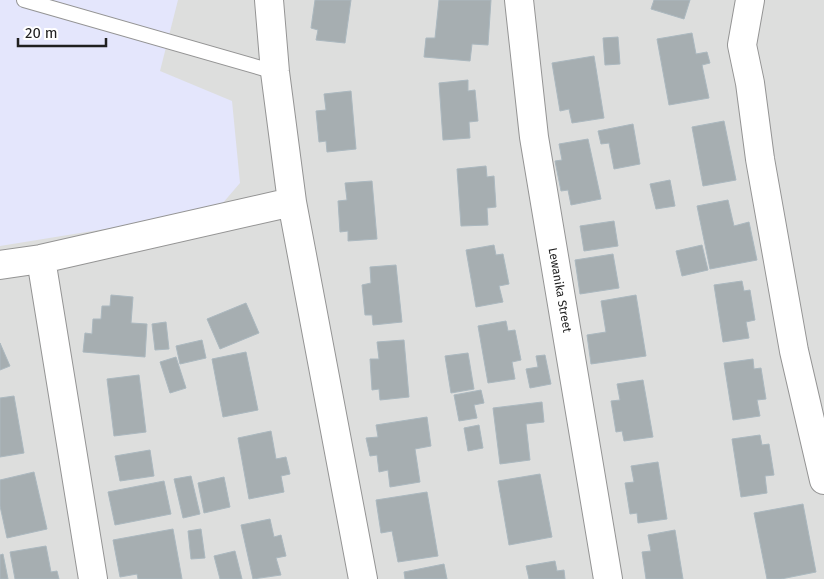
<svg xmlns="http://www.w3.org/2000/svg" width="824" height="579" viewBox="0 0 824 579" font-family="'Fira Sans',sans-serif">
	<style>
		.residential { fill: #dddedd }
		.education { fill: #e4e6fc }
		.building { fill: #a6aeb1; stroke: #abb8bf }
		.lines { fill: none; stroke-linecap: round; stroke-linejoin: round }
		.service-casing { stroke: #949494; stroke-width: 16 }
		.minor-casing { stroke: #949494; stroke-width: 30 }
		.service { stroke: #fff; stroke-width: 14 }
		.minor { stroke: #fff; stroke-width: 28 }
		.labels { text-anchor: middle; stroke-width: 5; stroke-linejoin: round; paint-order: stroke }
		.street-label { font-size: 12px; fill: #202020; stroke: #fff }
	</style>
	<rect width="100%" height="100%" fill="#e7ebef"/>
	<path class="residential" d="M0,0h824v579h-824z"/>
	<path class="education" d="M0,0h178l-18,71 72,30 8,82 -24,28 -216,35z"/>
	<path class="building" d="M315,0h36l-6,43 -29,-3 2,-10 -7,-2z
		M439,0h52l-3,45 -16,-1 -2,17 -46,-4 2,-19h9z
		M654,0h36l-6,19 -33,-10z
		M692,33l4,21 11,-2 3,11 -8,2 7,33 -40,7 -12,-66z
		M618,37l2,27 -15,1 -2,-27z
		M594,56l10,62 -32,5 -3,-14 -9,2 -8,-48z
		M468,80v11l7,-1 3,31 -9,1 1,16 -27,2 -4,-57z
		M351,91l5,58 -29,3 -1,-11 -7,1 -3,-31 10,-1 -2,-16z
		M724,121l12,59 -33,6 -11,-59z
		M633,124l7,40 -26,5 -5,-26 -8,1 -3,-13z
		M588,139l13,60 -30,6 -3,-15 -7,1 -6,-30 7,-1 -3,-16z
		M486,166l1,11 7,-1 2,31 -9,1 1,17 -27,1 -4,-57z
		M670,180l5,26 -19,3 -6,-25z
		M372,181l5,58 -29,2v-10l-8,1 -2,-31 9,-1 -2,-17z
		M728,200l6,26 15,-4 8,38 -47,9 -13,-63z
		M614,221l4,25 -34,5 -4,-25z
		M494,245l2,10 7,-1 6,30 -10,2 4,16 -27,5 -10,-57z
		M702,245l6,25 -26,6 -6,-25z
		M613,254l6,34 -39,6 -5,-34z
		M396,265l6,57 -29,3 -1,-10h-7l-3,-30 9,-2 -1,-16z
		M742,281l2,10 6,-1 5,30 -9,2 3,16 -26,4 -9,-57z
		M111,295l22,2 -2,26 16,1 -2,33 -62,-5 2,-19 7,1 1,-15h8l1,-13h8z
		M636,295l10,61 -55,8 -4,-29 19,-3 -5,-31z
		M246,303l13,30 -39,16 -13,-30z
		M506,321l2,10 7,-1 6,30 -9,2 3,17 -27,4 -10,-57z
		M166,322l3,27 -14,1 -3,-26z
		M202,340l4,18 -26,6 -4,-18z
		M404,340l5,57 -29,3 -1,-11 -7,1 -2,-31h9l-2,-17z
		M0,343l10,23 -10,4z
		M246,352l12,58 -35,7 -11,-58z
		M468,353l6,36 -23,4 -6,-37z
		M545,355l6,29 -21,4 -4,-19 12,-2 -2,-11z
		M176,357l10,31 -16,5 -10,-31z
		M753,359l1,10 7,-1 5,31 -9,1 3,16 -27,4 -9,-57z
		M139,375l7,57 -32,4 -7,-57z
		M643,380l10,57 -29,4 -2,-10 -6,1 -5,-31 9,-1 -3,-16z
		M481,390l3,13 -10,2 3,13 -18,3 -5,-26z
		M14,396l10,57 -24,4v-59z
		M542,402l2,20 -18,2 4,36 -30,4 -7,-56z
		M427,417l4,29 -16,3 5,33 -30,5 -2,-17 -9,2 -2,-17 -7,1 -4,-18 12,-1 -2,-12z
		M479,425l4,23 -15,3 -4,-23z
		M271,431l5,28 10,-2 4,17 -9,2 3,16 -35,7 -11,-61z
		M760,435l2,10 7,-1 5,31 -9,1 2,17 -26,4 -9,-58z
		M150,450l4,26 -34,5 -5,-25z
		M658,462l9,57 -29,4 -1,-10 -7,1 -5,-31 9,-1 -3,-16z
		M34,472l13,57 -40,9 -7,-32v-26z
		M540,474l12,63 -43,8 -11,-64z
		M191,476l9,38 -17,4 -9,-39z
		M224,477l6,30 -26,6 -6,-30z
		M164,481l7,33 -56,11 -7,-33z
		M427,492l11,64 -40,6 -6,-31 -11,2 -5,-33z
		M803,504l13,68 -35,7h-14l-13,-66z
		M270,519l4,18 7,-2 5,21 -10,2 5,17 -28,4 -12,-54z
		M173,529l9,50h-44l-1,-5 -17,3 -7,-37z
		M201,529l4,29 -14,1 -3,-28z
		M675,530l8,49h-37l-4,-27 9,-1 -3,-16z
		M46,546l5,26 6,-1 2,8h-44l-5,-27z
		M235,551l7,28h-22l-6,-23z
		M3,554l5,25h-8v-24z
		M555,561l2,10 7,-1 1,9h-36l-3,-13z
		M444,564l3,15h-42l-1,-7z"/>
	<g class="lines">
		<defs>
			<path id="service" d="M24,0l251,72"/>
			<path id="minor" d="M269,0l6,72 17,130 71,377
				M519,0l15,137 74,442
				M750,0l-8,45 8,38 10,76 34,192 30,129
				M41,259l52,320
				M0,265l41,-6 251,-57"/>
		</defs>
		<use href="#service" class="service-casing"/>
		<use href="#minor" class="minor-casing"/>
		<use href="#service" class="service"/>
		<use href="#minor" class="minor"/>
	</g>
	<g class="labels">
		<g class="street-label">
			<text transform="translate(560 290) rotate(80)" y="4">Lewanika Street</text>
		</g>
	</g>
	<path d="M18 38v8h88v-8" fill="none" stroke="#202020" stroke-width="2.5"/>
	<text x="25" y="38" font-size="15" fill="#202020" stroke="#ffffff" stroke-width="4" paint-order="stroke">20 m</text>
</svg>
